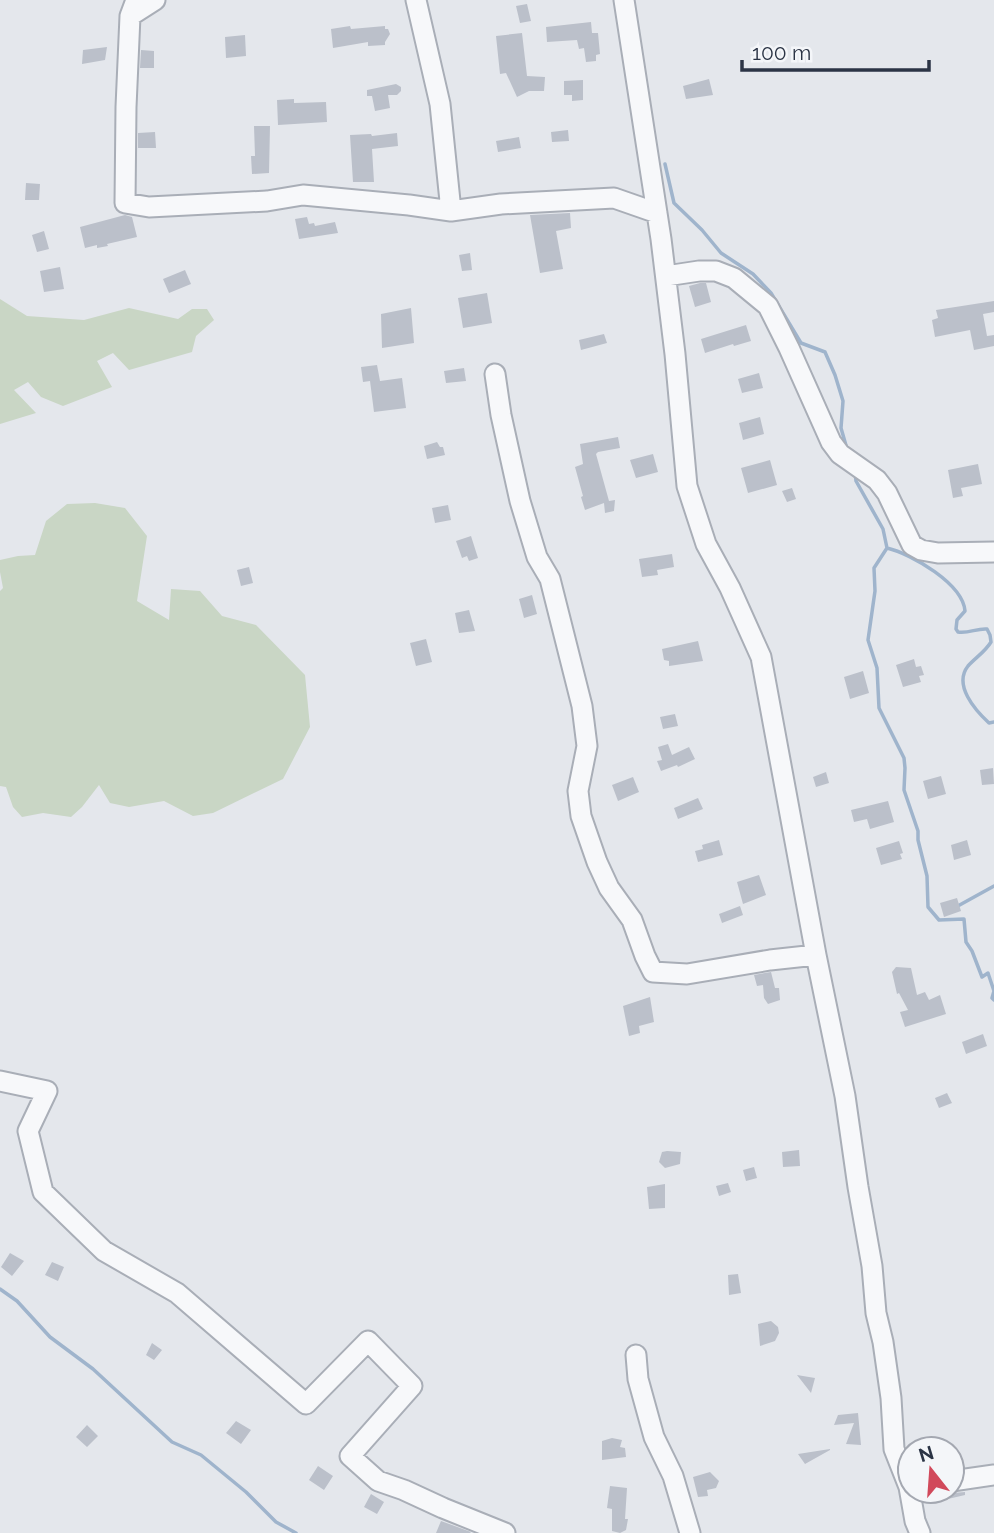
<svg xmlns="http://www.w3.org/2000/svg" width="994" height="1533" viewBox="0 0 994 1533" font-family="Raleway,sans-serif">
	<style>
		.green { fill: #c9d6c5 }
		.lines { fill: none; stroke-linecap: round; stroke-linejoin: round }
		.stream { stroke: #9fb4cc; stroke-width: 3.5 }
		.building { fill: #bbc0ca }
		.minor-casing { stroke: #a9aeb7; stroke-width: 23 }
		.minor { stroke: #f7f8fa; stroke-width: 19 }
	</style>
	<rect width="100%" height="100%" fill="#e4e7ec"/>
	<path class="green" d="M0,299l27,17 57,4 45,-12 49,11 14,-10h15l7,11 -18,16 -4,16 -63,18 -16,-17 -16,8 15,26 -49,19 -22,-9 -13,-15 -14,8 22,23 -36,11z
		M95,503l30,5 22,28 -10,65 32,19 2,-31 29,2 22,25 34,9 49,50 5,52 -27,52 -70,34 -20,3 -29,-15 -35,6 -19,-4 -11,-18 -17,22 -11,10 -28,-4 -21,4 -9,-10 -7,-20 -6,-1v-195l3,-3 -3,-16v-12l18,-4 17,-1 11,-34 21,-17z"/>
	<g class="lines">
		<path class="stream" d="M665,164l9,39 28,27 19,23 32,21 18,19 30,50 24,9 10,23 8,26 -2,27 6,21
			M855,472l1,9 27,48 4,19c25,6 76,36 78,63l-8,9 -1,9 2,3c10,2 19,-4 29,-3l3,6 1,7c-6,10 -16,16 -23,24 -15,19 7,44 21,57l5,-1
			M887,548l-13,20 1,23 -7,49 9,28 2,40 25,50 1,10 -1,22 14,41v9l9,36 1,31 11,13 25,-1 2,23 6,9 10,26 6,-4 6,18 -2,7 2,2
			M956,907l38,-21
			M0,1289l17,12 33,36 43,32 79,73 29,13 45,37 30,30 20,11"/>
	</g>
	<path class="building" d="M527,4l4,17 -11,2 -4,-17z
		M591,22l1,11h6l2,21 -4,1v6l-10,1 -2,-14 -5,1 -2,-9 -30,2 -1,-15z
		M350,26l1,3 34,-3v3h3l2,5 -5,8v3l-17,1v-4l-35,6 -2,-19z
		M522,33l5,43 18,1 -1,14h-15l-12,6 -11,-24 -6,1 -4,-38z
		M245,35l1,21 -20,2 -1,-21z
		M107,47l-2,13 -23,4 1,-14z
		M141,50l13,1v17h-14z
		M709,79l4,16 -27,4 -3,-13z
		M583,80v20l-11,1v-6h-8v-14z
		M396,84l5,3v4l-4,4h-9l2,13 -15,3 -3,-15h-5v-6z
		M294,99v4l32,-1 1,20 -49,3 -1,-25z
		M254,126h16l-1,47 -17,1 -1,-18h4z
		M568,130l1,11 -17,1 -1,-10z
		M155,132l1,16h-18v-15z
		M397,133l1,13 -26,3 2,33h-21l-3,-47 21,-1 1,2z
		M519,137l2,11 -23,4 -2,-11z
		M26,183l14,1 -1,16h-14z
		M570,213l1,15 -15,3 7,38 -23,4 -10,-58z
		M125,215l7,2 5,20 -30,7 1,2 -11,2v-3l-12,3 -5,-21z
		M307,217l2,7 5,-1 1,3 20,-4 3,11 -39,6 -4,-20z
		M44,231l5,18 -12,3 -5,-17z
		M470,253l2,17 -10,1 -3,-16z
		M60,267l4,22 -20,3 -4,-21z
		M185,270l6,14 -22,9 -6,-14z
		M700,283h6l5,19 -16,5 -6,-21z
		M487,293l5,30 -29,5 -5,-30z
		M994,301v11l-11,2 4,22 7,-1v11l-20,4 -4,-20 -35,7 -3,-17 6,-2 -2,-8z
		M411,308l3,35 -32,5 -1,-34z
		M746,325l5,16 -17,5 -1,-2 -28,9 -4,-14z
		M604,334l3,9 -26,7 -2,-10z
		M377,365l3,16 22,-3 4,30 -32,4 -4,-31 -7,1 -2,-15z
		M464,368l2,13 -20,2 -2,-12z
		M759,373l4,15 -21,5 -4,-14z
		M760,417l4,17 -21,6 -4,-17z
		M618,437l2,11 -22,4 -2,2 13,47 6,-1 -1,11 -9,2 -1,-10 -19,7 -4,-13 2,-1 -8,-29 8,-3 -3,-20z
		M437,442l3,5h3l2,8 -18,4 -3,-13z
		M653,454l5,18 -22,6 -6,-18z
		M770,460l7,25 -29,8 -7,-25z
		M978,464l4,20 -21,4 2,8 -10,2 -5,-28z
		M792,488l4,11 -9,3 -5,-11z
		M448,505l3,15 -16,3 -3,-15z
		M471,536l7,22 -9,3 -2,-5 -5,2 -6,-17z
		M672,554l2,13 -17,3 1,5 -16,2 -3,-18z
		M249,567l4,16 -12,3 -4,-16z
		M532,595l5,19 -13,4 -5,-19z
		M469,610l6,21 -16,2 -4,-20z
		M426,639l6,23 -16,4 -6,-23z
		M698,641l5,20 -34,5v-5l-5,-1 -2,-11z
		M914,659l2,8 5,-1 3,9 -5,1 2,6 -18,5 -7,-22z
		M863,671l6,22 -19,6 -6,-22z
		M675,714l3,12 -15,3 -3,-12z
		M668,744l4,11 17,-8 6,12 -17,8 -1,-2 -16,6 -4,-10 5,-1 -4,-13z
		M993,768l1,16 -12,1 -2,-15z
		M826,772l3,11 -13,4 -3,-10z
		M941,776l5,18 -18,5 -5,-18z
		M633,777l6,15 -21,9 -6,-16z
		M698,798l5,11 -25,10 -4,-11z
		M888,801l6,21 -24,7 -3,-10 -13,3 -3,-12z
		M719,840l4,15 -25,7 -3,-11 8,-2 -1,-4z
		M967,840l4,15 -17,5 -3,-15z
		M899,841l4,12 -3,1 2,5 -21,6 -5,-17z
		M759,875l7,20 -23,9 -6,-22z
		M957,898l4,13 -17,6 -4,-14z
		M740,906l3,9 -21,8 -3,-9z
		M896,967l15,1 6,27 8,-3 4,8 11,-5 6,19 -41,13 -5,-15 8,-2 -9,-17 -2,1 -5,-22z
		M771,972l4,16h4l1,12 -12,4 -4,-6 -1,-13 -6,1 -3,-11z
		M650,997l4,25 -15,4 1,7 -11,3 -6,-30z
		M983,1034l4,12 -21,8 -4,-12z
		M947,1093l5,10 -13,5 -4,-10z
		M799,1150l1,16 -17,1 -1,-15z
		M667,1151l14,1 -1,12 -15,4 -6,-6 3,-10z
		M754,1167l3,11 -11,3 -3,-11z
		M728,1183l3,9 -12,4 -3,-10z
		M665,1184v24l-16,1 -2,-22z
		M10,1253l14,8 -12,15 -11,-9z
		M52,1262l12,5 -6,14 -13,-6z
		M738,1274l3,19 -12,2 -1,-20z
		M771,1321l7,6 1,6 -4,8 -15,5 -2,-22z
		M152,1343l10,7 -8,10 -8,-5z
		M797,1375l18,3 -4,15z
		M858,1413l3,32 -15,-1 8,-21 -20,2 4,-10z
		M236,1421l15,9 -10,14 -15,-11z
		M87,1425l11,11 -11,11 -11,-10z
		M612,1438l10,2 -2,7 5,1 1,9 -24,3v-19z
		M830,1449v1l-25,14 -7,-10z
		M318,1466l15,10 -9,14 -15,-10z
		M710,1472l9,9 -3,7 -9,2 1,6 -10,1 -5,-20z
		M610,1486l17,2 -2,31h3l-2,11 -6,3 -8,-2v-22l-5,-1z
		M941,1491l12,2 12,-1v3l-30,7 -2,-9z
		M371,1494l13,8 -7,12 -13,-7z
		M441,1521l30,11 -1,1h-34z"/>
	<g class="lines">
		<defs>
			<path id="minor" d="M136,0l-6,16 -4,91 -1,96 24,4 118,-6 36,-6 106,10 42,6 50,-7 113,-6 43,15
				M416,0l24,104 11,107
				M624,0l37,239 14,115 12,132 19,58 24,44 31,69 55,298 29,141 13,91 14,79 4,47 7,29 8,56 3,51 15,38
				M130,16l25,-16
				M666,276l33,-5h17l18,7 34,28 21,42 42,94 9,12 37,26 10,13 25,52 9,5 17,3 56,-1
				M495,374l6,41 19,86 17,56 13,22 32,127 5,40 -9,45 3,25 16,46 12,26 23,32 13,36 8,16 34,2 83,-14 46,-5
				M0,1081l47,10 -19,40 15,61 61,59 73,42 129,111 62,-63 44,45 -62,70 28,25 26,9 39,18 62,25
				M636,1355l2,24 16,58 19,39 17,57
				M952,1481l42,-6
				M910,1487h-1l6,34 5,12"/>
		</defs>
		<use href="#minor" class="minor-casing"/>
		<use href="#minor" class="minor"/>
	</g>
	<g transform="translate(931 1470) rotate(343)"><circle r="33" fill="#f4f6f9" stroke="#a4a8b1" stroke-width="2"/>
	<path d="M0-5L12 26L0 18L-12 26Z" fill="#d1495b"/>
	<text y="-10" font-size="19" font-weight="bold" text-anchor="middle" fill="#2b3445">N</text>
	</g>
	<path d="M742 60v10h187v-10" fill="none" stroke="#2b3445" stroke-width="3.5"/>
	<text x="752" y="60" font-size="21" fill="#2b3445" stroke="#f4f6f9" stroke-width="5" paint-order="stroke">100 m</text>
</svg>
